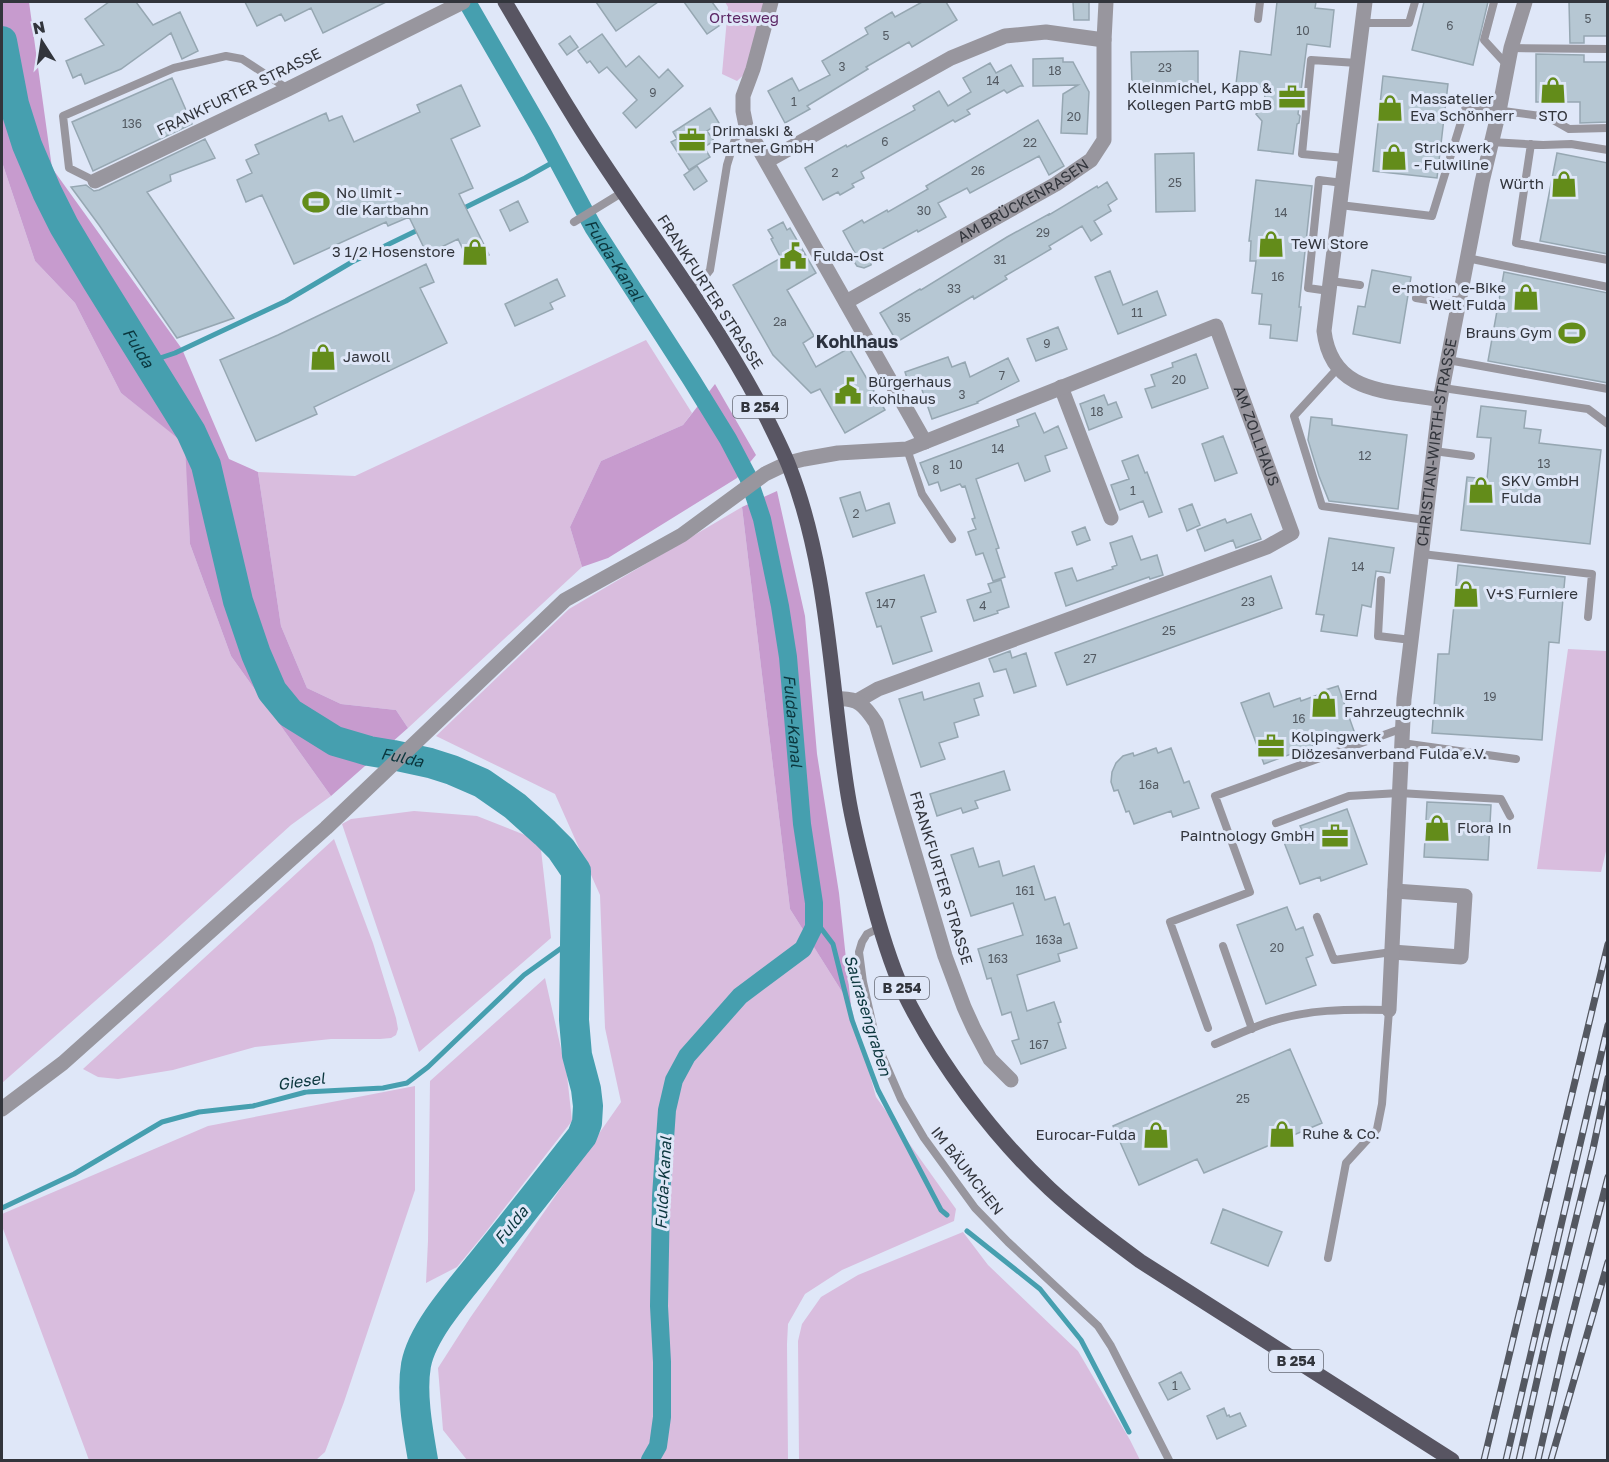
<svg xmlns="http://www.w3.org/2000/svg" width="1609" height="1462" viewBox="0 0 1609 1462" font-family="'Golos Text',sans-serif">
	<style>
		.green { fill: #d9bdde }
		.forest { fill: #c79bce }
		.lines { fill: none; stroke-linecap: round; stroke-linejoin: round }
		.stream { stroke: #469faf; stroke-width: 5 }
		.canal { stroke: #469faf; stroke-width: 18 }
		.river { stroke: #469faf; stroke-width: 30 }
		.building { fill: #b6c7d3; stroke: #96a7b2; stroke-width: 1.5 }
		.service { stroke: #98969e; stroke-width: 8 }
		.minor { stroke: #98969e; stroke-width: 15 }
		.tertiary { stroke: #98969e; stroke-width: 15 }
		.primary { stroke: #585562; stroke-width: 15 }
		.rail-casing { stroke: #545861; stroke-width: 7 }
		.rail { stroke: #dfe7f8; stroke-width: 4.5; stroke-dasharray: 14; stroke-linecap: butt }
		.labels { text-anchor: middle; stroke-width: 6; stroke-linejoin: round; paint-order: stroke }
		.number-label { font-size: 12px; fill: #535a62 }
		.shield { fill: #dfe7f8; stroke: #666a74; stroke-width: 1.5 }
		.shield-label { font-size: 14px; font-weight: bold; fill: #32353c }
		.park-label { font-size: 15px; fill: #5c2765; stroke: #dfe7f8 }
		.poi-label { font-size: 15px; fill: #32353c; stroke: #dfe7f8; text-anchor: start }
		.street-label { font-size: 15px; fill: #32353c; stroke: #dfe7f8 }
		.water-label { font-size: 16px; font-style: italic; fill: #0b363d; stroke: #dfe7f8 }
		.quarter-label { font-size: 18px; font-weight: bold; fill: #2c323f; stroke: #dfe7f8 }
	</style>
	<rect width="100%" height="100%" fill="#dfe7f8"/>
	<path class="green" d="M725,2h40l-15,67 -13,12 -15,-7 6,-67z
		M2,162l33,99 40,42 46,90 65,51 4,100 41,112 100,140 -40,29 -130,118 -159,140z
		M646,340l46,73 -9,12 -82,36 -31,66 12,40 -174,161 -12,-18 -55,-6 -34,-16 -26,-62 -23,-154 97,4z
		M742,507l48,402 61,97 25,91 80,112 -2,12 -112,49 -37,24 -17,30 -1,20 1,116h-321l-24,-30 -5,-62 32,-50 151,-216 -16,-74 -5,-133 -45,-101 -119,-58 133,-127z
		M1568,649l39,2 1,192 -7,29 -64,-3z
		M414,811l63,5 63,25 11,97 -132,114 -77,-228 9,-5z
		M334,839l39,104 23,75 2,11 -2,6 -5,3 -11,1h-49l-76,8 -82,23 -55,9 -20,-2 -15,-8z
		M545,978l22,97 5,46 -87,112 -28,34 -31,16 2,-42 2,-160z
		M415,1086v104l-71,212 -19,50 -9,8h-227l-87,-234v-12l206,-88z
		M963,1232l25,33 90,86 52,89 10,20h-341l-1,-119 4,-17 19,-27 37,-22z"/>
	<path class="forest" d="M2,2h27l23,166 130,181 47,110 29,13 23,154 26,62 34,16 55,6 12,18 -77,68 -100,-140 -41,-112 -5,-100 -64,-51 -46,-90 -40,-42 -33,-99z
		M715,384l41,71 -19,23 -129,80 -26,9 -12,-40 31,-66 82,-36z
		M777,491l28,125 12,138 22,139 12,113 -61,-97 -48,-402z"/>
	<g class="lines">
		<path class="stream" d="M460,210l65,-32 32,-18
			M148,362l27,-9 111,-52 66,-39 70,-34
			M814,919l19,25 19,76 26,70 63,120 6,5
			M2,1208l72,-34 88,-52 37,-10 54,-6 53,-14 77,-4 24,-5 21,-16 96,-92 50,-36
			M967,1231l73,58 41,51 48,92"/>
		<path class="canal" id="s1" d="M467,2l75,130 51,95 98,152 37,60 20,38 14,42 18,87 8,51 14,167 12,79v24l-11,22 -63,47 -53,60 -13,24 -7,30 -6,86 -2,110 3,56v55l-4,29 -8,14"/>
		<path class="river" id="s2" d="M2,41l12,63 13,41 20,47 17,34 33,55 94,151 15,33 32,136 18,53 16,37 18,22 45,28 34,10 24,4 37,8 22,7 30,13 33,23 30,27 16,16 15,22 -2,149 3,35 9,34 2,17 -1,17 -5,13c-30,38 -60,77 -91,115 -23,30 -68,76 -75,114 -5,29 2,66 7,95"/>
	</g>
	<path class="building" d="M109,2h27l17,23 27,-13 18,39 -16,8 -11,-26 -50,36 -36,15 -4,-10 -8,4 -7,-17 38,-16 -19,-26z
		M245,2h141l-63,31 -12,-25 -26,13 -4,-7 -24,12z
		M596,2h62l-42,29z
		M684,2h28l14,19 -19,13z
		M922,2h24l11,18 -45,27 -3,-5 -43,25 2,2 -61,37 3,3 -25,14 -17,-32 24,-13 7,13 31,-16 -8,-14 46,-27 -3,-6 27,-16 3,5z
		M1073,2h16v18h-15z
		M1277,2h39l-1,6 19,2 -4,37 -23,-3 -9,70 2,2 -1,7 -2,1 -4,30 -35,-4 4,-29 -6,-7 7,-6 3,-20 -30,-4 4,-33 31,4z
		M1424,2h64l-15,63 -61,-15z
		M1569,2h39v34h-24v7h-14z
		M602,34l24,33 13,-11 20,22 9,-9 15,17 -47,42 -13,-15 14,-13 -30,-33 -8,6 -9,-12 -3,2 -9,-12z
		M570,36l8,11 -11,8 -8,-11z
		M1198,51v32l-66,2 -1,-33z
		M1536,54l48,1v7h24v60l-28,1v-21h-44z
		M1063,58v4h10l16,30 -2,42 -26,-1 2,-39 15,-9 -45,1v-27z
		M990,63l6,10 15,-8 12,21h-3l-13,7 -3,-3 -37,20 3,4 -15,8 -2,-2 -92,52 3,6 -12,6 2,3 -14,8 -2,-3 -15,8 -18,-32 41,-23 1,2 68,-37 -2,-4 26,-15 9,15 23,-14 -8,-14z
		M1383,76l65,8 -11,94 -64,-7z
		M172,78l20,46 -99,47 -21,-49z
		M461,85l19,41 -29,13 22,49 -14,6 30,61 -19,9 -12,-25 -31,15 -18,-37 -21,9 -2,-4 -92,42 -32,-69 -16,7 -9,-22 15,-7 -6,-13 13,-6 -4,-9 71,-32 3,8 13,-5 12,26 66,-30 -3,-7z
		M710,108l9,15 -12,8 7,10 -10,6 6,10 -21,13 -18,-28 6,-3 -4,-7z
		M1038,120l26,46 -15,9 -10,-19 -69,37 -3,-5 -29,15 8,14 -28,15 -1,-2 -44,24 -2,11 -7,3 -7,-2 -4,-6 2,-7 -12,-22 19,-11 2,3 23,-13 1,2 40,-23 -2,-3z
		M205,139l10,19 -45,17 1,6 -24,11 87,126 -57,20 -78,-113 -28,-38 15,-2 8,6 5,-1z
		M1194,153l1,58 -39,1 -1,-58z
		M1557,153l51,10v91l-68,-13z
		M697,166l10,15 -13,9 -10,-15z
		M1256,180l56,6 -13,121h2l-4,34 -27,-3 1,-13 -12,-1 3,-30 -10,-1 4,-32h-6l1,-20h-2z
		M1107,182l10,17 -9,6 3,6 -17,10 8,13 -11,7 -9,-15 -33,20 2,3 -46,27 2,3 -33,20 -1,-3 -76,46 -17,-29 40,-24 1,1 86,-53 42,-23v1l48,-29 1,2z
		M518,201l10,21 -18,9 -10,-21z
		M783,222l4,8 3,-2 26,45 -29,17 27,46 -11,7 13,24 33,-19 36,62 -40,23 -25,-44 -9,4 -38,-38 -40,-70 48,-27 -10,-19 2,-1 -5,-8z
		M426,264l8,18 -14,6 27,55 -133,64 3,7 -61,27 -36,-81 58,-25z
		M1372,270l39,7 -11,66 -47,-9 5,-28 7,1z
		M1110,271l13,34 34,-14 9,24 -48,19 -23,-57z
		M1504,272l104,21v90l-120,-22z
		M557,279l8,17 -15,7 3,6 -38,17 -10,-22z
		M1058,327l9,22 -31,12 -9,-22z
		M1196,354l12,34 -56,20 -7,-19 10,-3 -4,-11 22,-8 -1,-4z
		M948,357l4,10 13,-5 5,15 38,-19 11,23 -42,21 1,1 -46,16 -12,-35 -10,4 -5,-16z
		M1104,395l4,10 8,-3 6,15 -33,13 -9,-26z
		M1481,406l45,5 -2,17 17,2 -2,13 62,7 -11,94 -129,-14 6,-53 20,2 4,-41 -14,-1z
		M1035,413l9,20 14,-7 9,22 -22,8 5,15 -25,10 -7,-18 -42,16 23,69 -3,1 9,28 -12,4 -10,-28 -7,2 -8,-23 8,-3 -4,-10 3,-1 -10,-32 -3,1 -2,-3 -19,7 -3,-9 -9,3 -9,-22 99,-37 -2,-6z
		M1311,417l21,2v6l75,10 -9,74 -69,-8 -10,-25 -11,-36z
		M1223,436l14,37 -22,8 -13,-37z
		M1138,455l7,18 2,-1 15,40 -13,5 -6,-16 -23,9 -9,-25 18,-6 -7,-18z
		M860,492l6,19 23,-8 6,20 -42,14 -13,-39z
		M1192,504l8,21 -13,6 -8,-22z
		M1251,514l10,25 -25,9 -3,-8 -28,11 -8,-21 28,-11 2,4z
		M1085,527l5,13 -13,5 -5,-13z
		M1132,536l9,24 16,-5 6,20 -13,4 -1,-2 -83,29 -11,-33 17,-5 5,13 36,-12 -1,-2 5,-2 -7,-22z
		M1329,538l65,10 -4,25 -14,-2 -5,36 -9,-2 -5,31 -36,-5 3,-16 -8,-1z
		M1458,565l107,12 -6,66 -10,-1 -7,98 -110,-7 6,-79h11z
		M924,575l12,37 -15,5 11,34 -39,13 -12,-38 -4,1 -11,-34z
		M1271,576l11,32 -215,77 -12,-32z
		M1001,580l8,27 -12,4 1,2 -24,8 -7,-21 24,-8 -3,-8z
		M1010,651l2,7 14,-5 10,33 -22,7 -8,-24 -12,3 -5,-13z
		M979,683l4,13 -9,3 5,16 -25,8 4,14 -19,6 6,16 -24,8 -22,-68 23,-7 2,8z
		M1338,686l16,45 -90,33 -23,-61 28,-10 5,14 26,-9 1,3 25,-9 -1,-2z
		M1156,748l2,5 13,-5 13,35 5,-2 10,27 -26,9 -2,-6 -37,13 -5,-13 -3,1 -8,-22 -4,1 -3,-9 1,-10 4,-9 7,-7 10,-3 1,3z
		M1004,771l6,19 -35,11 3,7 -15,5 -2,-5 -24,8 -7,-22z
		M1427,802l64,3 -3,55 -64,-3z
		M1347,809l20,55 -46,17 -1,-4 -20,7 -18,-47 20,-7 -2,-4z
		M973,848l6,19 20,-6 4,15 31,-10 11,34 10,-3 9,28 5,-2 8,25 -19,6 2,7 -43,14 10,36 27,-9 7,20 -3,1 8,25 -45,16 -9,-23 7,-2 -8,-27 -9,3 -11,-37 -4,1 -9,-30 45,-14 -10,-32 -42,13 -20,-61z
		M1287,907l9,23 7,-3 10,28 -7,3 10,27 -50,19 -29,-79z
		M1290,1049l32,74 -118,50 -7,-14 -58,26 -26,-59z
		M1223,1209l59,23 -14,34 -57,-23z
		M1181,1372l9,17 -22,11 -9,-17z
		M1224,1408l3,8 2,-1 1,2 10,-4 6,13 -29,13 -10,-23z"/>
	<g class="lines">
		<path class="service" d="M1494,2l-10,38 23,25
			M1258,19l2,-17
			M1362,23h47l6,-21
			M1511,48l97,1
			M1491,142l52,3 28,-1 37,6
			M1531,144l-15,99 92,17
			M1345,158l-43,-4 9,-94 46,3
			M95,181l-26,-13 -6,-52 111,-48 52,-12 16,3 46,30
			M1340,205l92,11 34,-110 82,11 21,12 39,-1
			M574,222l49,-30
			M1467,258l141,29
			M1331,281l29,4
			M689,289l14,-10 7,-9 17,-105 8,-26 11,-13
			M1329,291l-21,-3 11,-108 24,3
			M1416,298l42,7
			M1448,360l160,29
			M1338,368l-44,48 28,90 104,14
			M1443,388l145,21 20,15
			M907,449l15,45 30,45
			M1434,451l37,5
			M1422,554l170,20 -4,43
			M1381,580l-3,56 33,4
			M1402,743l114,16
			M1276,823l73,-27 50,-3 102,6 9,17
			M1317,917l17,43 58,-8
			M879,928l-12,6 -5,8 -3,10 4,30 14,62 24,55 23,39 51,70 33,34 90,84 13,20 58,114
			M1223,946l29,83
			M1208,1028l-38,-106 80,-30 -35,-96 188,-68
			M1215,1044c17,-7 34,-15 51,-21 40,-14 82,-14 123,-13l-7,94 -5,25 -31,34 -18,95"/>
		<g class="minor">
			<path d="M771,2l-18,67 -10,27v15l3,15 179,316"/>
			<path d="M1365,2l-41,329c8,65 66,59 116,69"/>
			<path d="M767,161l184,-103 54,-22 41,-4 58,8"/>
			<path d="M95,181l193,-92 175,-87"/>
			<path id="s3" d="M846,302l210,-118 35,-24 13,-20v-100l2,-38"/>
			<path d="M1061,387l50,131"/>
			<path id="s4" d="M788,463l16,-4 34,-6 69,-4 309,-123 76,207 -25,14 -389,142 -21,12"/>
			<path d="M836,699c22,-2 29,7 40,24l69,233 19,51 10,22 16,30 21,21"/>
			<path d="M1392,952l69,5 4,-61 -70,-5"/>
			<path id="s5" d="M1389,1010l15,-311 36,-299 42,-218 17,-71 12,-63 14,-46"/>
		</g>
		<path class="tertiary" d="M2,1109l61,-46 263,-235 239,-228 117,-65 83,-61 23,-11"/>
		<path class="primary" d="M505,2c22,37 44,75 67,112 21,35 45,69 68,103 43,62 86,124 121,190 10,20 20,39 28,59 41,105 41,220 59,329 5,31 13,62 21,92 9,35 19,71 34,104 34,70 89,144 147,198 28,26 59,49 90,72l312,199"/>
		<defs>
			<path id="rail" d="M1484,1460l124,-516
				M1506,1460l102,-435
				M1519,1460l26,-115 48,-196 15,-71
				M1538,1460l26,-112 44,-171
				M1551,1460l57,-198"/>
		</defs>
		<use href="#rail" class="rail-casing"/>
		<use href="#rail" class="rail"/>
	</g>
	<defs>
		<symbol id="shop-bare" viewBox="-9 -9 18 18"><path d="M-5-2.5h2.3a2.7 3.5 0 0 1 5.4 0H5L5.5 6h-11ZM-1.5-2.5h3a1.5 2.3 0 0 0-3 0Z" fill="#638c1a" stroke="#dfe7f8" stroke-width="2.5" paint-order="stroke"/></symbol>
		<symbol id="office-bare" viewBox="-9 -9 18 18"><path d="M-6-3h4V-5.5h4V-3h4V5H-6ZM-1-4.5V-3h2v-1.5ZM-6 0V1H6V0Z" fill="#638c1a" stroke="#dfe7f8" stroke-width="2.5" paint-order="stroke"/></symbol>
		<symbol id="stadium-bare" viewBox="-9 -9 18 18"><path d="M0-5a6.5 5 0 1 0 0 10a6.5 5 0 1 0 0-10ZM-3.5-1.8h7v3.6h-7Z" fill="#638c1a" stroke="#dfe7f8" stroke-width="2.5" paint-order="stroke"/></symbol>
		<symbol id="civic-bare" viewBox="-9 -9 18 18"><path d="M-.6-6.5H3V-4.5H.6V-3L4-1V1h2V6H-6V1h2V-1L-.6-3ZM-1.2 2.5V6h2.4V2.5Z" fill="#638c1a" stroke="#dfe7f8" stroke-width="2.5" paint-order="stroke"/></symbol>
	</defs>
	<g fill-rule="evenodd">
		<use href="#shop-bare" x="1534" y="71" width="38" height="38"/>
		<use href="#office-bare" x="1273" y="78" width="38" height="38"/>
		<use href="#shop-bare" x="1371" y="89" width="38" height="38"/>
		<use href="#office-bare" x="673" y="121" width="38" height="38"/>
		<use href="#shop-bare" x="1375" y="138" width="38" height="38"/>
		<use href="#shop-bare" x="1545" y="165" width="38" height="38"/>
		<use href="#stadium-bare" x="297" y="183" width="38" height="38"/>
		<use href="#shop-bare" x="1252" y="225" width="38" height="38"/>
		<use href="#shop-bare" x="456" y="233" width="38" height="38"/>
		<use href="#civic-bare" x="774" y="237" width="38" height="38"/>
		<use href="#shop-bare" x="1507" y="278" width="38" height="38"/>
		<use href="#stadium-bare" x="1553" y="314" width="38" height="38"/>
		<use href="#shop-bare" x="304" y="338" width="38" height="38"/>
		<use href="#civic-bare" x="829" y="372" width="38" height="38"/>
		<use href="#shop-bare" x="1462" y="471" width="38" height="38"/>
		<use href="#shop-bare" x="1447" y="575" width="38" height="38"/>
		<use href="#shop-bare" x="1305" y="685" width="38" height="38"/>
		<use href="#office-bare" x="1252" y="727" width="38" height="38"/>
		<use href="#shop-bare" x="1418" y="809" width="38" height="38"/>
		<use href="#office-bare" x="1316" y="817" width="38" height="38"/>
		<use href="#shop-bare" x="1263" y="1115" width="38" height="38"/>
		<use href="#shop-bare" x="1137" y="1116" width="38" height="38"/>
	</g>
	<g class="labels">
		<g class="number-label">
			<text x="1588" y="23">5</text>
			<text x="1450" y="30">6</text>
			<text x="1303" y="35">10</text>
			<text x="886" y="40">5</text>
			<text x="842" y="71">3</text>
			<text x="1165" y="72">23</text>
			<text x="1055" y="75">18</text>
			<text x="993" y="85">14</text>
			<text x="653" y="97">9</text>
			<text x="794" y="106">1</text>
			<text x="1074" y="121">20</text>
			<text x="132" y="128">136</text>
			<text x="885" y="146">6</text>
			<text x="1030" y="147">22</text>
			<text x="978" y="175">26</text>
			<text x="835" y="177">2</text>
			<text x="1175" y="187">25</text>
			<text x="924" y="215">30</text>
			<text x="1281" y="217">14</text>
			<text x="1043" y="237">29</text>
			<text x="1000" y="264">31</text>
			<text x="1278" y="281">16</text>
			<text x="954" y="293">33</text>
			<text x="1137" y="317">11</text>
			<text x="904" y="322">35</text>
			<text x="780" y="326">2a</text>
			<text x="1047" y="348">9</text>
			<text x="1002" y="380">7</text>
			<text x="1179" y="384">20</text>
			<text x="962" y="399">3</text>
			<text x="1097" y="416">18</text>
			<text x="998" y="453">14</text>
			<text x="1365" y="460">12</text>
			<text x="1544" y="468">13</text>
			<text x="956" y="469">10</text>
			<text x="936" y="474">8</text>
			<text x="1133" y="495">1</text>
			<text x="856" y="518">2</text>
			<text x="1358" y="571">14</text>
			<text x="1248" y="606">23</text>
			<text x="886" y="608">147</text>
			<text x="983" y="610">4</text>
			<text x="1169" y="635">25</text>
			<text x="1090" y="663">27</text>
			<text x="1490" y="701">19</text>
			<text x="1299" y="723">16</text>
			<text x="1149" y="789">16a</text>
			<text x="1025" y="895">161</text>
			<text x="1049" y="944">163a</text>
			<text x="1277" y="952">20</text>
			<text x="998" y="963">163</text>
			<text x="1039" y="1049">167</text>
			<text x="1243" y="1103">25</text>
			<text x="1175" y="1390">1</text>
		</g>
		<g class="shield">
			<rect x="733" y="396" width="54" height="22" rx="4.5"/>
			<rect x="875" y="977" width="54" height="22" rx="4.5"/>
			<rect x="1269" y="1350" width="54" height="22" rx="4.5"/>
		</g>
		<g class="shield-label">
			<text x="760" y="412">B 254</text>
			<text x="902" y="993">B 254</text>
			<text x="1296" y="1366">B 254</text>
		</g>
		<g class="park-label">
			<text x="744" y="23">Ortesweg</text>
		</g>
		<g class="poi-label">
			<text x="1272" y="93" text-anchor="end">Kleinmichel, Kapp &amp;<tspan x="1272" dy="17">Kollegen PartG mbB</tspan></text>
			<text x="1410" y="104">Massatelier<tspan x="1410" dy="17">Eva Schönherr</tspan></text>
			<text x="1553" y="121" text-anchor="middle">STO</text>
			<text x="712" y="136">Drimalski &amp;<tspan x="712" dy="17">Partner GmbH</tspan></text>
			<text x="1414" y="153">Strickwerk<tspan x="1414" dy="17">- Fulwiline</tspan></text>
			<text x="1544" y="189" text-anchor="end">Würth</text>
			<text x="336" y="198">No limit -<tspan x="336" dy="17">die Kartbahn</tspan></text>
			<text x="1291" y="249">TeWi Store</text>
			<text x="455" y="257" text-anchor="end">3 1/2 Hosenstore</text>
			<text x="813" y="261">Fulda-Ost</text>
			<text x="1506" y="293" text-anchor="end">e-motion e-Bike<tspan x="1506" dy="17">Welt Fulda</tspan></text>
			<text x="1552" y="338" text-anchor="end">Brauns Gym</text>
			<text x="343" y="362">Jawoll</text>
			<text x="868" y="387">Bürgerhaus<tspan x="868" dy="17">Kohlhaus</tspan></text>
			<text x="1501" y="486">SKV GmbH<tspan x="1501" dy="17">Fulda</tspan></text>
			<text x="1486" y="599">V+S Furniere</text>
			<text x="1344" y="700">Ernd<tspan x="1344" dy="17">Fahrzeugtechnik</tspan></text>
			<text x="1291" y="742">Kolpingwerk<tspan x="1291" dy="17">Diözesanverband Fulda e.V.</tspan></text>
			<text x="1457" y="833">Flora In</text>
			<text x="1315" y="841" text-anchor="end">Paintnology GmbH</text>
			<text x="1302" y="1139">Ruhe &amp; Co.</text>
			<text x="1136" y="1140" text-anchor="end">Eurocar-Fulda</text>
		</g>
		<g class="street-label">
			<text transform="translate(239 92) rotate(-26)" y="5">FRANKFURTER STRASSE</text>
			<text dy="5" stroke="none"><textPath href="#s3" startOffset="204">AM BRÜCKENRASEN</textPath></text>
			<text transform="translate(710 292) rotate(57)" y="5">FRANKFURTER STRASSE</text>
			<text dy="5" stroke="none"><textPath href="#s4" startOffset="570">AM ZOLLHAUS</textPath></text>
			<text dy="5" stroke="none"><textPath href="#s5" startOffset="570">CHRISTIAN-WIRTH-STRASSE</textPath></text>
			<text transform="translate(941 878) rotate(73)" y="5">FRANKFURTER STRASSE</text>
			<text transform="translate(967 1171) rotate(52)" y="5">IM BÄUMCHEN</text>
		</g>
		<g class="water-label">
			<text dy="6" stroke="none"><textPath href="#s1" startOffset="297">Fulda-Kanal</textPath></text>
			<text dy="6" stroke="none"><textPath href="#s2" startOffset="339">Fulda</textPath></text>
			<text dy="6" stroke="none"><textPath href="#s1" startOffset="801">Fulda-Kanal</textPath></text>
			<text dy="6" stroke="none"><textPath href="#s2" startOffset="861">Fulda</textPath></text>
			<text transform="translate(868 1015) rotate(73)" y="6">Saurasengraben</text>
			<text transform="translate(301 1081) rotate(-8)" y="6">Giesel</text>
			<text transform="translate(663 1183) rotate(-87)" y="6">Fulda-Kanal</text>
			<text transform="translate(511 1225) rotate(-51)" y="6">Fulda</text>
		</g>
		<g class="quarter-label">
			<text x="857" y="348">Kohlhaus</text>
		</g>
	</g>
	<rect width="1609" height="1462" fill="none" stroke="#32353c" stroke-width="6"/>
	<g transform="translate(42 42) rotate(348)" stroke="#dfe7f8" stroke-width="4.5" paint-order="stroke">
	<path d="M0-4.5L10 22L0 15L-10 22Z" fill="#32353c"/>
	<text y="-9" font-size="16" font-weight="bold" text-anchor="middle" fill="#32353c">N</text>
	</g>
</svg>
